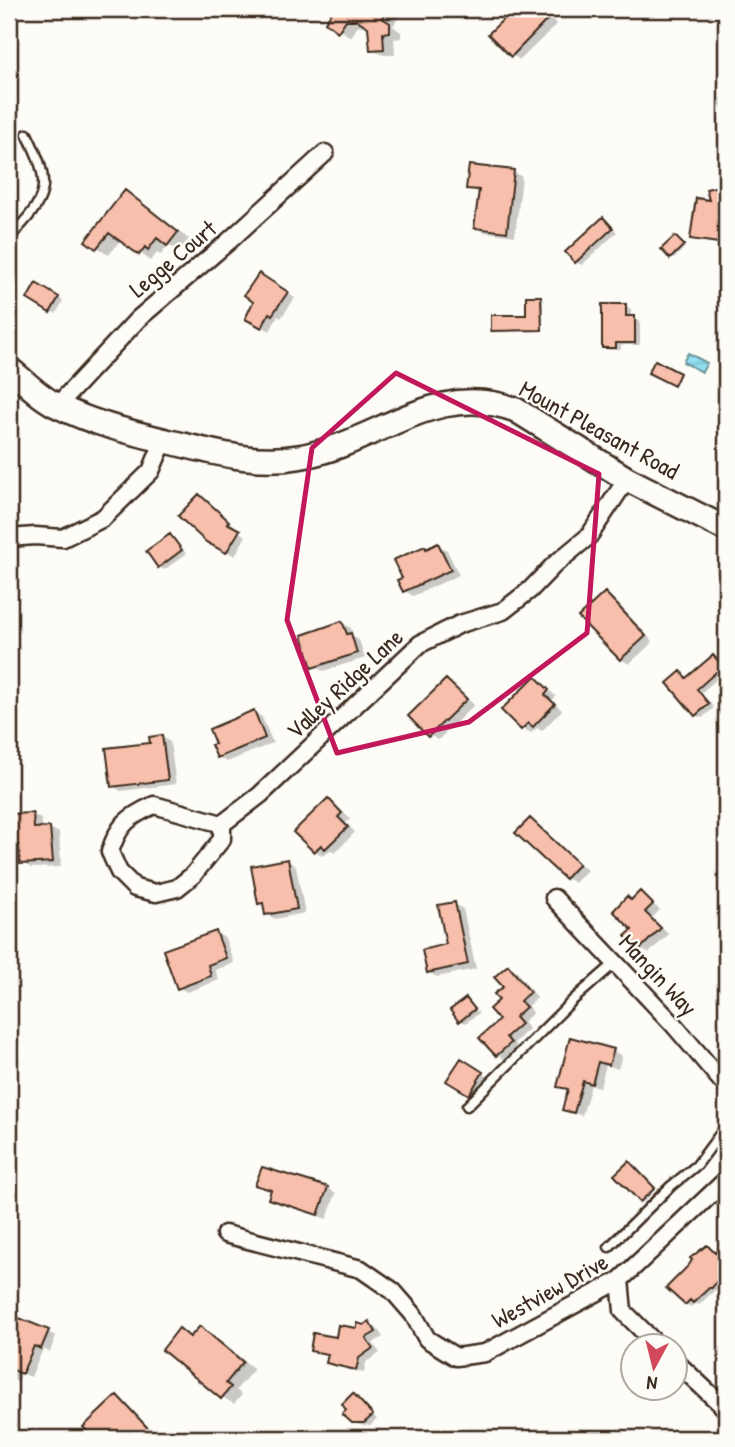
<svg xmlns="http://www.w3.org/2000/svg" width="735" height="1447" viewBox="0 0 735 1447" font-family="'Patrick Hand',sans-serif">
	<style>
		.water { fill: url(#water-rules); stroke: #6e969b; stroke-width: 2 }
		.shadow { fill: #0003 }
		.building { fill: #f8c0ac; stroke: #3b2a1e; stroke-width: 2 }
		.lines { fill: none; stroke-linecap: round; stroke-linejoin: round }
		.lane-casing { stroke: #3b2a1e; stroke-width: 13 }
		.street-casing { stroke: #3b2a1e; stroke-width: 21 }
		.secondary-casing { stroke: #3b2a1e; stroke-width: 28 }
		.lane { stroke: #fdfcf7; stroke-width: 8 }
		.street { stroke: #fdfcf7; stroke-width: 16 }
		.secondary { stroke: #fdfcf7; stroke-width: 23 }
		.marked { fill: none; stroke: #c2185b; stroke-width: 5; stroke-linejoin: round }
		.labels { text-anchor: middle; stroke-width: 5; stroke-linejoin: round; paint-order: stroke }
		.street-label { font-size: 24px; fill: #3b2a1e; stroke: #fdfcf7 }
	</style>
	<defs>
		<pattern id="water-rules" width="6" height="5" patternUnits="userSpaceOnUse" patternTransform="scale(1.75)"><rect width="6" height="5" fill="#90deef"/><path d="M0 2.5h6" fill="none" stroke="#7dbfcc"/></pattern>
	</defs>
	<rect width="100%" height="100%" fill="#fdfcf7"/>
	<filter id="ink" filterUnits="userSpaceOnUse"><feTurbulence type="fractalNoise" baseFrequency=".0143" numOctaves="2"/><feDisplacementMap in="SourceGraphic" scale="14" xChannelSelector="R" yChannelSelector="G"/><feConvolveMatrix kernelMatrix="1 2 1 2 8 2 1 2 1" color-interpolation-filters="sRGB"/></filter>
	<g filter="url(#ink)">
		<path class="water" d="M688,353l19,10 -5,9 -19,-10z"/>
		<path class="shadow" d="M336,9h68l-11,17 8,6v6l-7,1 1,16h-12l-12,-6 -1,-23h-12l-7,11 -24,-15z
			M515,9h26l16,15 -37,36 -8,-5z
			M726,93v18l-9,-8z
			M9,104l10,12 -10,9z
			M9,132l13,13 -13,13z
			M470,167l44,5 8,5 -7,59 -31,-4 -8,-5 4,-34 -12,-5z
			M723,187l3,2 -3,37h3v19l-29,-4 -5,-3 19,-36z
			M125,193l64,46 -10,12 -11,-6 -7,10 -4,-2 -6,8 -30,-22 -12,16 -21,-14z
			M603,219l14,13 -35,33 -6,-3z
			M677,239l8,8 -11,12 -3,-2z
			M267,280l28,18 -14,20 -3,-2 -8,15 -23,-13z
			M37,286l26,15 -7,13 -27,-16z
			M541,298l2,1v31h-50l35,-14z
			M626,306l5,3v9l9,3v24h-19v5h-12l-5,-3z
			M200,496l35,30 -2,3 13,7 -11,20 -28,-15z
			M170,536l6,3 10,15 -22,16 -5,-4z
			M438,545l9,5 12,25 -46,21 -8,-5 -5,-10 4,-2 21,-31 3,2z
			M605,595l9,4 39,43 -24,22 -8,-5z
			M342,623l9,5 2,8 6,4 6,18 -42,13 -9,-5z
			M713,657l5,3 8,11 -25,22 13,15 -12,10 -6,-3 -27,-31 12,-11 7,6z
			M535,679l21,17 -4,5 10,9 -20,21 -5,-3 -6,5 -9,-5z
			M447,681l8,5 19,19 -36,35 -9,-5z
			M254,712l8,5 11,26 -46,19 -9,-5z
			M162,737l8,5 6,42 -55,7 -9,-5z
			M328,801l9,5 13,13 -4,4 9,9 -20,21 -5,-3 -7,6 -8,-5z
			M33,814l8,5 1,10 8,-1 9,5 2,34 -30,1 -9,-5 -1,-14 -8,-4z
			M530,820l8,5 49,45 -12,13 -9,-5 -48,-45z
			M288,861l8,5 9,47 -30,6 -9,-5 -1,-8 -5,-3z
			M640,893l20,17 -8,8 17,16 -20,19 -9,-5 -6,-18 -2,-29z
			M454,904l9,5 13,60 -39,8 -9,-5 20,-26z
			M726,910v28l-8,-5z
			M216,933l9,5 9,25 -19,7 4,10 -32,12 -9,-5z
			M508,967l9,5 20,26 -9,8 5,7 -10,9 6,7 -15,14 5,5 -14,12 -8,-5 5,-35v-20z
			M466,1000l13,13 -13,10 -6,-3z
			M613,1051l9,5 -4,13 -12,-4 -6,22 -9,-2 -9,31 -18,-7 5,-18 -9,-5z
			M462,1060l26,17 -13,20 -26,-17z
			M631,1164l24,26 -12,12 -2,-1z
			M257,1184l70,4 9,5 -9,26 -48,-16 -9,-5 2,-7z
			M712,1250l14,9v17l-8,14h-3l-16,15 -4,-2 -4,4 -5,-3z
			M369,1323l8,5 6,9 -10,6 7,10 -14,9 -2,11 -28,-6 -8,-5 1,-6 -17,-6 46,-20z
			M9,1328l7,3 32,1 8,4 -6,16 -7,-3 -12,28 -10,-4 -3,9 -9,-3z
			M200,1328l12,6 42,35 -18,21 6,5 -8,9 -12,-7 -42,-66 12,7z
			M353,1395l24,24 -7,7 -11,-1 -6,-3 -4,-12z
			M117,1398l9,5 33,35h-62l-11,-11z"/>
		<path class="building" d="M334,9h54l-6,9 8,5v9l-7,1 1,16 -14,1 -2,-23 -11,-7h-11l-8,12 -13,-10z
			M514,9h25l10,9 -38,39 -23,-23z
			M469,165l45,5 -7,62 -33,-4 5,-38 -13,-1z
			M724,185l-6,41 8,2v16l-36,-5 6,-41 13,2 -3,-11z
			M125,190l53,42 -11,14 -10,-8 -9,12 -3,-3 -6,8 -30,-22 -13,16 -11,-8z
			M603,217l10,11 -38,35 -10,-11z
			M675,236l9,9 -14,14 -9,-10z
			M259,273l29,19 -16,23 -3,-2 -7,15 -17,-9 8,-17 -9,-7z
			M36,283l23,14 -9,16 -23,-14z
			M526,296h15l1,34 -51,1v-16h35z
			M602,304h24v12h9v27h-19v5h-14z
			M655,360l25,13 -6,13 -26,-13z
			M199,494l30,27 -2,2 13,7 -14,23 -20,-11 -28,-26z
			M170,534l12,16 -24,18 -12,-17z
			M438,543l13,27 -48,22 -6,-12 5,-2 -9,-18 32,-14 1,3z
			M605,592l41,44 -26,24 -42,-43z
			M342,621l5,13 4,-1 6,20 -45,15 -10,-33z
			M713,655l10,11 -26,23 12,15 -14,12 -28,-33 14,-12 5,7z
			M535,676l14,14 -4,5 10,9 -22,23 -5,-4 -7,7 -20,-20z
			M446,679l21,20 -39,38 -20,-21z
			M254,710l11,28 -48,20 -6,-13 4,-1 -6,-15z
			M162,735l6,45 -57,7 -5,-39 44,-5 -1,-6z
			M328,798l14,15 -4,4 10,10 -23,22 -4,-4 -7,7 -21,-20z
			M33,813l1,15 16,-1 3,35 -33,2 -1,-19 -8,1 -2,-32z
			M530,818l49,46 -14,15 -50,-46z
			M288,859l9,50 -32,6 -2,-12 -5,1 -7,-38z
			M640,891l13,13 -8,8 16,16 -22,22 -14,-14 7,-6 -19,-19 14,-15 4,4z
			M455,902l13,62 -41,9 -5,-23 24,-6 -8,-39z
			M216,931l10,27 -18,7 3,11 -34,13 -14,-39z
			M508,965l22,27 -10,9 6,6 -11,10 6,7 -15,13 5,6 -15,13 -17,-18 20,-18 -10,-11 10,-9 -5,-6 9,-7 -9,-10z
			M466,998l9,11 -16,13 -9,-12z
			M570,1037l44,12 -5,16 -11,-3 -6,22 -9,-3 -9,32 -12,-3 6,-21 -11,-2z
			M461,1058l22,14 -14,23 -23,-14z
			M629,1161l26,27 -15,14 -26,-27z
			M262,1167l66,20 -10,28 -50,-16 3,-9 -16,-5z
			M707,1245l8,8 3,-3 8,9v6l-6,7 1,2 -9,14h-3l-16,15 -3,-3 -5,5 -19,-17 23,-23 3,-5 -2,-2z
			M19,1318l30,12 -8,19 -7,-3 -12,28 -13,-6v-42l6,3z
			M369,1321l7,11 -10,6 7,10 -14,10 -3,12 -30,-7 2,-9 -18,-3 3,-18 23,4 2,-12 19,3v-5l7,2z
			M200,1326l43,36 -17,21 5,4 -10,12 -59,-49 17,-22 11,9z
			M353,1393l20,22 -9,8h-12l-10,-9 4,-4 -4,-6z
			M117,1395l40,43h-63l-11,-11z"/>
		<g class="lines">
			<defs>
				<path id="lane" d="M9,238c39,-40 44,-52 18,-104
					M467,1106l106,-106 42,-37
					M609,1247l62,-61 26,-21 29,-39"/>
				<path id="street" d="M57,406l81,-87 91,-78 96,-88
					M9,538l26,-2 28,2 40,-20 48,-47 13,-31
					M154,805l68,19v15l-29,36 -16,13 -21,5 -21,-5 -16,-16 -9,-20c8,-27 18,-35 44,-47z
					M222,824l38,-29 160,-151 40,-20 43,-13 27,-21 24,-25 35,-29 38,-57
					M554,898l119,126 53,62
					M225,1234l136,35 32,22 20,23 14,25 29,18 29,-4 135,-73 106,-100
					M620,1280l3,31 35,35
					M676,1362l50,47"/>
				<path id="secondary" d="M9,369c16,12 32,30 51,38 34,17 70,25 106,34 44,10 87,24 132,16 78,-12 136,-78 218,-47l111,69 99,50"/>
			</defs>
			<use href="#lane" class="lane-casing"/>
			<use href="#street" class="street-casing"/>
			<use href="#secondary" class="secondary-casing"/>
			<use href="#lane" class="lane"/>
			<use href="#street" class="street"/>
			<use href="#secondary" class="secondary"/>
		</g>
	</g>
	<path class="marked" d="M396,373l203,101 -12,159 -118,89 -132,31 -50,-133 25,-172z"/>
	<g class="labels">
		<g class="street-label">
			<text transform="translate(173 259) rotate(-40)" y="8">Legge Court</text>
			<text transform="translate(599 430) rotate(29)" y="8">Mount Pleasant Road</text>
			<text transform="translate(345 684) rotate(-43)" y="8">Valley Ridge Lane</text>
			<text transform="translate(658 975) rotate(47)" y="8">Mangin Way</text>
			<text transform="translate(550 1291) rotate(-29)" y="8">Westview Drive</text>
		</g>
	</g>
	<rect width="735" height="1447" fill="none" stroke="#fdfcf7" stroke-width="35"/>
	<rect x="18" y="18" width="700" height="1412" fill="none" stroke="#3b2a1e" stroke-width="2.5" filter="url(#ink)"/>
	<g transform="translate(654 1367) rotate(187)"><circle r="33" fill="#fdfcf7" stroke="#afa8a0" stroke-width="2"/>
	<path d="M0-5L12 26L0 18L-12 26Z" fill="#d1495b"/>
	<text y="-10" font-size="19" font-weight="bold" text-anchor="middle" fill="#3b2a1e">N</text>
	</g>
</svg>
